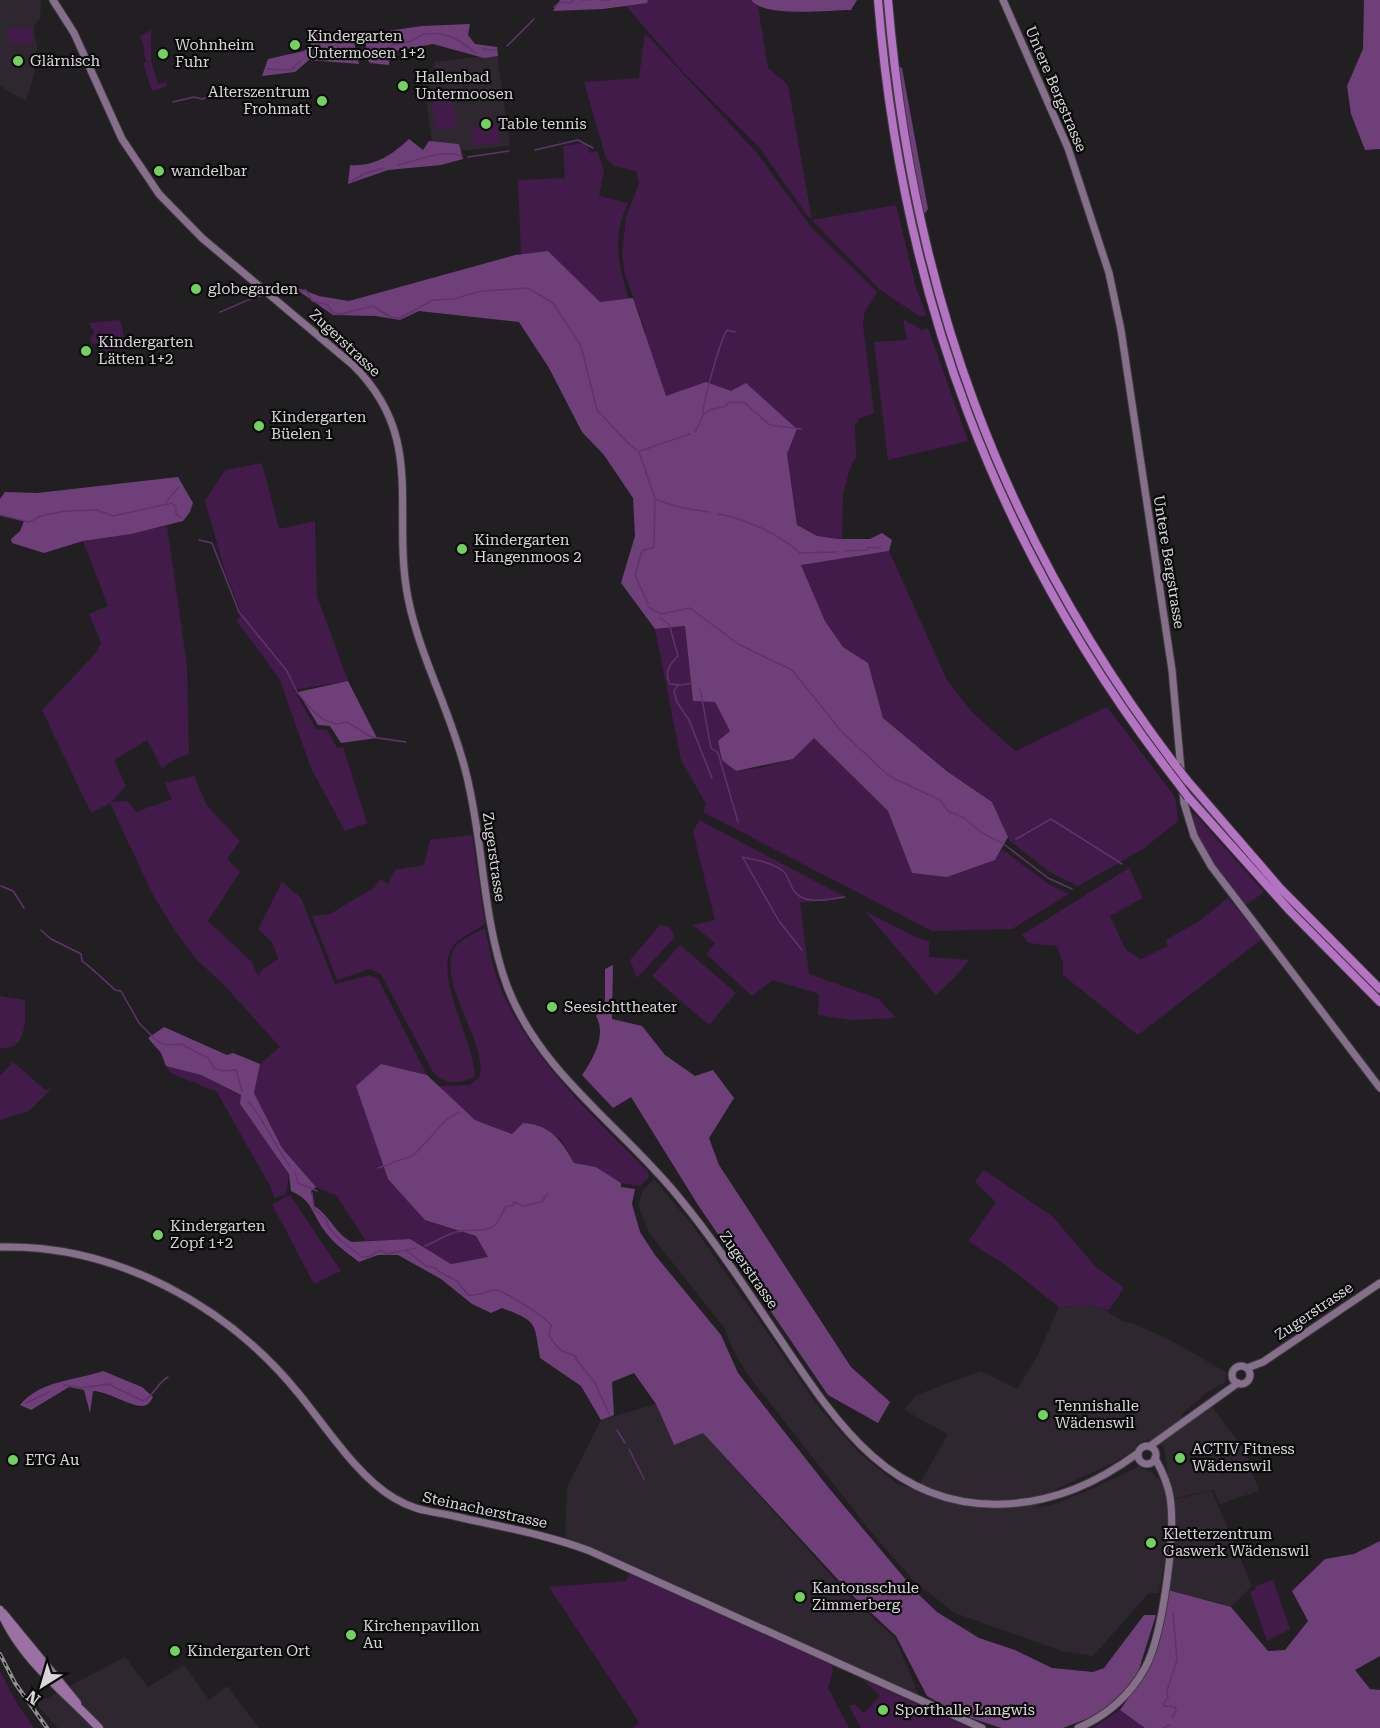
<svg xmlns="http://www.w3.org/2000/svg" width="1380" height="1728" viewBox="0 0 1380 1728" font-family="'Roboto Serif',serif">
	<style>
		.built { fill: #2e2730 }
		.green { fill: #421b4b }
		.forest { fill: #6f3f79 }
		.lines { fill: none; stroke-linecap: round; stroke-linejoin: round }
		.stream { stroke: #61336b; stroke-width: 1.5 }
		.secondary-casing { stroke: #3d3a3d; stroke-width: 9 }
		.primary-casing { stroke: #3d3a3d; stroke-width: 10 }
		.highway-casing { stroke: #3d3a3d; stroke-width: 10 }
		.secondary { stroke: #856f8a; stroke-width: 7 }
		.primary { stroke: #9a71a2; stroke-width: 8 }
		.highway { stroke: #b574c3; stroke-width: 8 }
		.rail-casing { stroke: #929093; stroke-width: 4 }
		.rail { stroke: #0b0a0b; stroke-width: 1.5; stroke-dasharray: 4.5; stroke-linecap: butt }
		.highway-bridge-casing { stroke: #3d3a3d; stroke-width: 10; stroke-linecap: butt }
		.highway-bridge { stroke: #b574c3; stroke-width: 8 }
		.poi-dot { fill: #71d25e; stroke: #0b0a0b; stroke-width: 2 }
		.labels { text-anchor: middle; stroke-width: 4.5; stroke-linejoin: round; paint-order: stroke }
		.poi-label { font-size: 15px; fill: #d8d6d9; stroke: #0b0a0b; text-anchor: start }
		.street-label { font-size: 15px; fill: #d8d6d9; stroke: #0b0a0b }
	</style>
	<rect width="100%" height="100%" fill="#221f23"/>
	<path class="built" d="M0,0h41l-1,19 -7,8 4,19 -3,29 -8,26 -26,-15z
		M497,55l13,91 -50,5 -27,-5 -10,-67 11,-2v-15z
		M654,1179l39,47 128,184 38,43 38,31 19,6 32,-56 -44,-24 12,-15 65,-24 36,18 20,-32 22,-50 28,-2 18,5 19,12 8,1 38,17 56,32 -1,10 -19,11 -25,22 7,9 23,-18 33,43 15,42 -39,13 -7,-14 -42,9 -7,-52 -15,-8 -11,4 -6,8 -19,12 -57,26 -21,19 16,-3 34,-13 53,-25 13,5 18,17v46l-10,58h-10l-56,63 -32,-5 -106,-38 -40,-31 -44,-50 -123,-157 -13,-21 -12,-28 -73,-92 -12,-29 5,-15z
		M656,1404l17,40 30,-11 150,167 42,38 25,60 -207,-96 -148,-65 2,-50 34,-67z
		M1212,1491l40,95 -21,21 -63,-17 3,-90z
		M125,1657l23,30 36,-22 25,35 18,-14 32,42h-201l-22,-24z"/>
	<path class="green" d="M648,0h103l7,7 10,61 20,17 24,135 84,-15 20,83 11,28h-8l-40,-27 -73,-75 -47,-67 -76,-75 -57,-66z
		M31,27l2,16 -23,3 -2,-16z
		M151,30v31l7,23 8,-2 1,4 -15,5 -9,-28 4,-1 -4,-10 2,-2 -5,-14z
		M645,33l112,120 54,74 66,65 -13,22 -1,12 11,87 -15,6 -4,6 1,32 -6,11 -7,26 -1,48 -24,-1 -21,-16 -10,-71 10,-25 -51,-45 -15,7 -25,-8 -40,13 -22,-49 2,-14 -21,-59 -3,-20 4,-37 13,-34 -3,-12 -22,-5 -8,-8 -22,-76 55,-4z
		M451,92l6,35 -21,3 -5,-37z
		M497,124l3,19 -27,3 -3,-19z
		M586,143l4,10 7,-2 7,19 -5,26 29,7c-16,33 -10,62 1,96l-29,3 -52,-51 -27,3 -3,-74 47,-2 -2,-32z
		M903,319l19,11 6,-2 40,113 -80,19 -14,-118 33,-2z
		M119,320l3,5 3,22 -22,5 -1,-9 -10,1 -2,-6 4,-5 -5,-10z
		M262,463l17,66 36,-8 2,75 31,85 -54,9 22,39 11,1 10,18 6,-1 24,76 -22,8 -34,-63 -31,-88 -44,-60 6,-5 -17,-44 -20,-70 20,-31z
		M167,526l20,140 2,88 -14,5 -13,9 -15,-28 -33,20 12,26 -15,16 17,-1 8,11 36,-13 -7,-16 29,-7 13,30 33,35 -13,18 13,13 -32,49 44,41 6,14 5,-7 15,-10 -6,-17 -14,-13 24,-47 19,16 34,86 35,-9 8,4 49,96 -46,-11 44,156 51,16 12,21 -37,7 -41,-25 -44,2 -29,-45 -21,-9 -34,-39 -28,-55 6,-29 20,-17 -56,-62 -30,-28 -18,-25 -23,-37 -43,-92 -19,10 -49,-103 53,-56 6,-11 -12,-29 19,-8 -25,-65z
		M889,551l58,129 24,31 44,40 92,-44 68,90 3,24 -35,28 -65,37 -28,-14 -40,-31 -18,-39 -42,-29 -67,-55 -15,-55 -25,-16 -18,-26 -24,-57z
		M685,626l8,75 22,1 15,29 5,40 25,-3 33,-9 21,-22 74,74 24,62 35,3 48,-16 7,-11 46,35 21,10 -57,35 -80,2 -229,-119 3,-8 -25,-44 -26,-131z
		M1193,812l71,80 -18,13c-16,-21 -56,-65 -53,-93z
		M699,820l148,78 -47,5 9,71 70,25 17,19 -45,2 -33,-5 1,-21 -46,-14 -21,16 -46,-42 9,-11 -22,-18 22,-5 -22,-88z
		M472,835l13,89c-9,6 -23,12 -31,21 -23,28 20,95 21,131 -15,9 -30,9 -42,-4l-52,-98 -11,-5 -33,11 -25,-64 18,-2 45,-27 5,-8 8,5 7,-14 29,-5 6,-25z
		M1129,868l14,30 -33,18 16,34 15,9 27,-13 -2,-6 32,-18 30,-24 34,41 -124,96 -75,-60v-12l-6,-17 -28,-3 -7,-8z
		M865,911l53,27 11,3v16l40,3 -14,17 -19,18z
		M660,925l9,2 5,7 -1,5 -36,39 -7,-18z
		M485,928c5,21 8,43 17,63 31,72 92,125 146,181l1,5 -9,9 -19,-3 -25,-16 -22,-4 -14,-25 -37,-15 -11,11 -37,-14 -37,-34 32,-1 10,-9c7,-34 -43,-93 -26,-127 4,-9 22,-16 31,-21z
		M680,945l56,48 -27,32 -57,-49z
		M0,996l25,4c0,20 3,51 -25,48z
		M13,1062l32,28 6,-1 -22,22 -29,9v-44z
		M166,1066l35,9 40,21 -1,8 49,70 -3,20 -12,4 -3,-10 -54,-96 -46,-19z
		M984,1170l68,46 44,51 28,21 -15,22 -22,-5 -28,2 -52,-41 -39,-25 28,-39 -21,-20z
		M290,1195l51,76 -27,13 -42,-80z
		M630,1574l201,91 2,6 -5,17 21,40h-216l6,-6 -90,-135 77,-6z
		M1273,1580l17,49 -23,12 -17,-49 6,-3 -1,-3z
		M0,1671l17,33 17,24h-34z
		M864,1680l106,48h-109l-12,-22 5,-2 10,9 16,-17z
		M1120,1710l25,18h-52z"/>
	<path class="forest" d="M560,0h88l-1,3 -44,6 -50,2z
		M751,0h106l-6,10c-22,0 -87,8 -100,-10z
		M1364,0h16v149l-15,1 -14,-36 -4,-28 16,-37z
		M470,24l-2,11 7,9 22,3 1,9 -14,2 -51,-14 -43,8 -1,13 -19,-2 -2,-3 -3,-23 2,-3 55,-8z
		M322,32l31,6 6,26 -50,-4 -14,12 -33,4 6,-17 36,-8 7,-7v-10z
		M898,66l4,2 26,141 -5,7 -14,-70z
		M409,139l14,11 6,-9 30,3 4,15 -22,6 -53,5 -40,14 2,-19c24,2 42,-10 59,-26z
		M548,251l52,51 33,-4 33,98 40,-14 25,9 15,-8 51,46 -10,25 10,71 20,11 20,3h33l12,-6 10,7 -3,11 -88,14 24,56 18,26 25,16 15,55 65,54 44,30 16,35 -13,23 -48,17 -35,-4 -24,-62 -74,-73 -21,21 -57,12 -14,-11 -4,-19 12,-10 -15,-29 -22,-1 -8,-75 -30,3 -34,-46 14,-47 -2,-38 -29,-43 -22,-23 -33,-64 -30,-46 -100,-11 -19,9 -25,-4 -42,-1 -43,-30 29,11 30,5 166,-46z
		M178,477l15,26 -3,9 -7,9 -52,13 -48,7 -39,12 -32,-10 -1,-4 9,-8 4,-10 -24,-6v-16l5,-7 32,1z
		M348,681l29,57 -36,5 -11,-17 -12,-1 -20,-33z
		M613,965l-1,54 30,7 23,29 30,21 18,-6 21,28 -25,40 10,27 132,202 39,35 -12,21 -50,-28 -130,-190 -67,-108 -18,11 -31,-33c11,-16 25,-40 14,-59l9,-11v-36z
		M164,1027l63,28 6,-2 27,11 -6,29 28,55 34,39 -5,4 3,15c16,9 21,28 38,36l58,-3 41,25 37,-7 -12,-21 -51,-16 -37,-41 -32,-93 25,-22 46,11 48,45 37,14 11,-11c28,2 38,17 51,40l22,4 25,16v4l14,2 -3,15 8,28 15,23 66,80 17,38 90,114 89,106 20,19 42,26 36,12 37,18 41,4 11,-4 40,-53h12l-21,67 -33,31 -39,15h-62l-42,-14 -32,-18 -31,-60 -41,-38 -152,-165 -29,12 -18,-41 -22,-31 -22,9 2,33 -13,5 -20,-34 -41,-28c-6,-36 -2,-36 -38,-50l-11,5 -19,-9 -31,-25 -43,-24h-20l-19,7c-12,-9 -26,-19 -35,-32 -13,-18 -11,-29 -33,-39l-2,-17 -49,-70 1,-9 -40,-20 -35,-9 -5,-13 -13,-15z
		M103,1371l39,16 11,10c-2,4 -5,9 -11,9 -13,0 -32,-14 -49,-15l-3,22 -6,-23 -15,-3 -38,23 -11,-5c21,-25 54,-24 83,-34z
		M1380,1541v115l-25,14 15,19 10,1v38h-235l-25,-18c27,-36 43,-75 48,-120l63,17 37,44 17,-1 23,-29 -16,-30 33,-32 29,-5z"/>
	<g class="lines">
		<path class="stream" d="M582,0h8
			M599,0h11
			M554,7l6,-5 11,1 2,-3
			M507,46l27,-27
			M482,49l13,1
			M307,52l5,-1 10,6 5,-3 18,4 11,-6 10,-1 4,-4 13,4c12,-8 11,-7 25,-9 6,-1 11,-7 17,-8 22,-3 34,6 51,19
			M267,69l23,1 11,-9
			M173,102l21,-5 8,2 10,-3
			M535,150l43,-10 15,8
			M468,157l41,-6
			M398,165c21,-5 43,-16 64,-9
			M352,181l12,-7 19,-6
			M277,292l29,-2 6,11 16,4 5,8 8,1 32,-8 17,11 10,1 33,-18 20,-1 28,-8 47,-3 25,15 28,43 16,64 30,32 12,10 16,47 -1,48 -12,4 -7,24 13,29
			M220,312c11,-4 34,-16 42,-16
			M703,415c0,-14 17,-74 24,-85l8,2
			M695,432l8,-17 7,-5 16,-4 3,-4 16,1 25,22 31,4
			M640,451l50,-17
			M655,499l23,8 31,5
			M166,502l13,-15
			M718,514c27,4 62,21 82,39l37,-1
			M0,515l29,7 12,-6 24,-5 32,-1 16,6 59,-13 4,4v7l7,5
			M199,540l13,3 27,69 48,59 10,21 14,17 13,11 13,4 10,-2 24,15 35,5
			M845,551l22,-1 2,-3 11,1
			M648,607l13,7 29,-6 48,36 54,26 50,62 47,44 51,24 8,11 16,7 18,15 20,10
			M660,618l9,6 9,32c-9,9 -14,16 -8,28l11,1 12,-2
			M678,685l-4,6 3,11 12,18 23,58
			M700,688l11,60 7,5 20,69
			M1016,839l35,-20 71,45
			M1005,845l43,33 24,11
			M742,857c13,3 30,5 41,14 5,4 7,14 11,20 11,15 35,8 50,6
			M743,858l36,63 23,29
			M1,886l12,5 11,17
			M41,930l10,9 30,15 1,7c4,2 30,26 33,29l6,1 18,32 18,18 8,4 16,-1 27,14 6,10 8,3 14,-1 6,21
			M248,1101c17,20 26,44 42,65
			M378,1168l36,-13 33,-36 13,-7
			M295,1172l3,11 19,8
			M312,1193l2,16 12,10 3,9 11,12 22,17h6l12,-7 7,4 30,-6
			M425,1246c10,-4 20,-11 31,-14 23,-7 37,9 49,-25l8,-2 1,-3 9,4 19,-4 6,-9
			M407,1251l19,15 10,2 2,3 19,10 11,14c12,2 17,-5 27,-5 10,1 50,27 56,35l-2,11 11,14 16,6v3l19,24 14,31
			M64,1385l18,3 26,-4 35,17c12,-6 14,-18 25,-24
			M26,1403l23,-11
			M617,1430l8,13
			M629,1449l15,30
			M1172,1717l4,-6 -1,-4 -10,-1 -2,-2 5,-6 -1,-8 10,-30 -4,-48
			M1163,1728l7,-3"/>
		<defs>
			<path id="secondary" d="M53,0l21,33 48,106 37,55 43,44 151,127c74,73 38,145 55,233 12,60 44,116 58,175 18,70 16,145 41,213 33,88 118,143 174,214 36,44 67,92 99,139 55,82 111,170 223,165 52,-2 94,-21 135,-51
				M1003,0l65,148 41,125 12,57 51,340 12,133 10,33 17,30 169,222
				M0,1247c116,-3 228,59 299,147 27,33 59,83 95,104 23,14 39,13 64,19 44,10 90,18 132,34l392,177
				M1232 1375a9 9 0 1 1 18 0a9 9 0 1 1-18 0Z
				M1247,1368l16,-6 117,-79
				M1138 1455a9 9 0 1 1 18 0a9 9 0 1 1-18 0Z
				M1150,1446l88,-63
				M1078,1728c28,-12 52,-33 67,-60 18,-33 31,-134 25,-171 -2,-13 -9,-28 -15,-39"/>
			<path id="primary" d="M0,1610c20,49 64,81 99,118
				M3,1613l74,90"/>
			<path id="highway" d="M878,0c24,295 117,548 299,782
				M888,0c24,290 112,534 288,766
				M1186,779l94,109 100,101
				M1188,797l102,114 90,91"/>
		</defs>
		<use href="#secondary" class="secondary-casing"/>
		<use href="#primary" class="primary-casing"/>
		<use href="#highway" class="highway-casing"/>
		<use href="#secondary" class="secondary"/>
		<use href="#primary" class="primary"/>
		<use href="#highway" class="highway"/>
		<defs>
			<path id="rail" d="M0,1654l15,29 32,45"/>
		</defs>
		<use href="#rail" class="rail-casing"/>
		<use href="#rail" class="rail"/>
		<defs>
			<path id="highway-bridge" d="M1176,766l10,13
				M1177,782l11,15"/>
		</defs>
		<use href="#highway-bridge" class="highway-bridge-casing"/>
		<use href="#highway-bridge" class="highway-bridge"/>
	</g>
	<g class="poi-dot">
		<circle cx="295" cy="45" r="6"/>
		<circle cx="163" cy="54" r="6"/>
		<circle cx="18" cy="61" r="6"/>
		<circle cx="403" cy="86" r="6"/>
		<circle cx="322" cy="101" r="6"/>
		<circle cx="486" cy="124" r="6"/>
		<circle cx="159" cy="171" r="6"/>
		<circle cx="196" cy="289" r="6"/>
		<circle cx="86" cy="351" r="6"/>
		<circle cx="259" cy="426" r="6"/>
		<circle cx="462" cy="549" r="6"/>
		<circle cx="552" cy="1007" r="6"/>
		<circle cx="158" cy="1235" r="6"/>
		<circle cx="1043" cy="1415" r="6"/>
		<circle cx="1180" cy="1458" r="6"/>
		<circle cx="13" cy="1460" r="6"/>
		<circle cx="1151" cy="1543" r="6"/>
		<circle cx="800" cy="1597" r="6"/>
		<circle cx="351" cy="1635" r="6"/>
		<circle cx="175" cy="1651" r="6"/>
		<circle cx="883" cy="1710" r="6"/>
	</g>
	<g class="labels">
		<g class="poi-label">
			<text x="307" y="41">Kindergarten<tspan x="307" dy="17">Untermosen 1+2</tspan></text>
			<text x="175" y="50">Wohnheim<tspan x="175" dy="17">Fuhr</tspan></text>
			<text x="30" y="66">Glärnisch</text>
			<text x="415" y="82">Hallenbad<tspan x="415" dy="17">Untermoosen</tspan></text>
			<text x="310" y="97" text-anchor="end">Alterszentrum<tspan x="310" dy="17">Frohmatt</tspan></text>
			<text x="498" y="129">Table tennis</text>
			<text x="171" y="176">wandelbar</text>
			<text x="208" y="294">globegarden</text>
			<text x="98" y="347">Kindergarten<tspan x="98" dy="17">Lätten 1+2</tspan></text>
			<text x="271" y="422">Kindergarten<tspan x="271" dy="17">Büelen 1</tspan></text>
			<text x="474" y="545">Kindergarten<tspan x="474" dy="17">Hangenmoos 2</tspan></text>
			<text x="564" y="1012">Seesichttheater</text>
			<text x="170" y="1231">Kindergarten<tspan x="170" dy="17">Zopf 1+2</tspan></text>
			<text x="1055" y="1411">Tennishalle<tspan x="1055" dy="17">Wädenswil</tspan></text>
			<text x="1192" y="1454">ACTIV Fitness<tspan x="1192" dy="17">Wädenswil</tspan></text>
			<text x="25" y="1465">ETG Au</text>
			<text x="1163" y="1539">Kletterzentrum<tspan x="1163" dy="17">Gaswerk Wädenswil</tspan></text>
			<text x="812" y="1593">Kantonsschule<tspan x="812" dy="17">Zimmerberg</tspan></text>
			<text x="363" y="1631">Kirchenpavillon<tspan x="363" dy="17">Au</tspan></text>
			<text x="187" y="1656">Kindergarten Ort</text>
			<text x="895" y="1715">Sporthalle Langwis</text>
		</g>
		<g class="street-label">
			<text transform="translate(1056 89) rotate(67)" y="5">Untere Bergstrasse</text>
			<text transform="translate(345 343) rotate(43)" y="5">Zugerstrasse</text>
			<text transform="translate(1169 562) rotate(81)" y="5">Untere Bergstrasse</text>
			<text transform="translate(494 857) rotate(82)" y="5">Zugerstrasse</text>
			<text transform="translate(749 1270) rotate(55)" y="5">Zugerstrasse</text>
			<text transform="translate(1314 1311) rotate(-34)" y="5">Zugerstrasse</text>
			<text transform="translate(485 1510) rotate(12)" y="5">Steinacherstrasse</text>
		</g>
	</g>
	<g transform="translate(42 1686) rotate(217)" stroke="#0b0a0b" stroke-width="4.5" paint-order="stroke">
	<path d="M0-4.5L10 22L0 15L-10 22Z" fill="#d8d6d9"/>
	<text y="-9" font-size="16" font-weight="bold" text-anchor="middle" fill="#d8d6d9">N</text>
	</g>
</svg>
